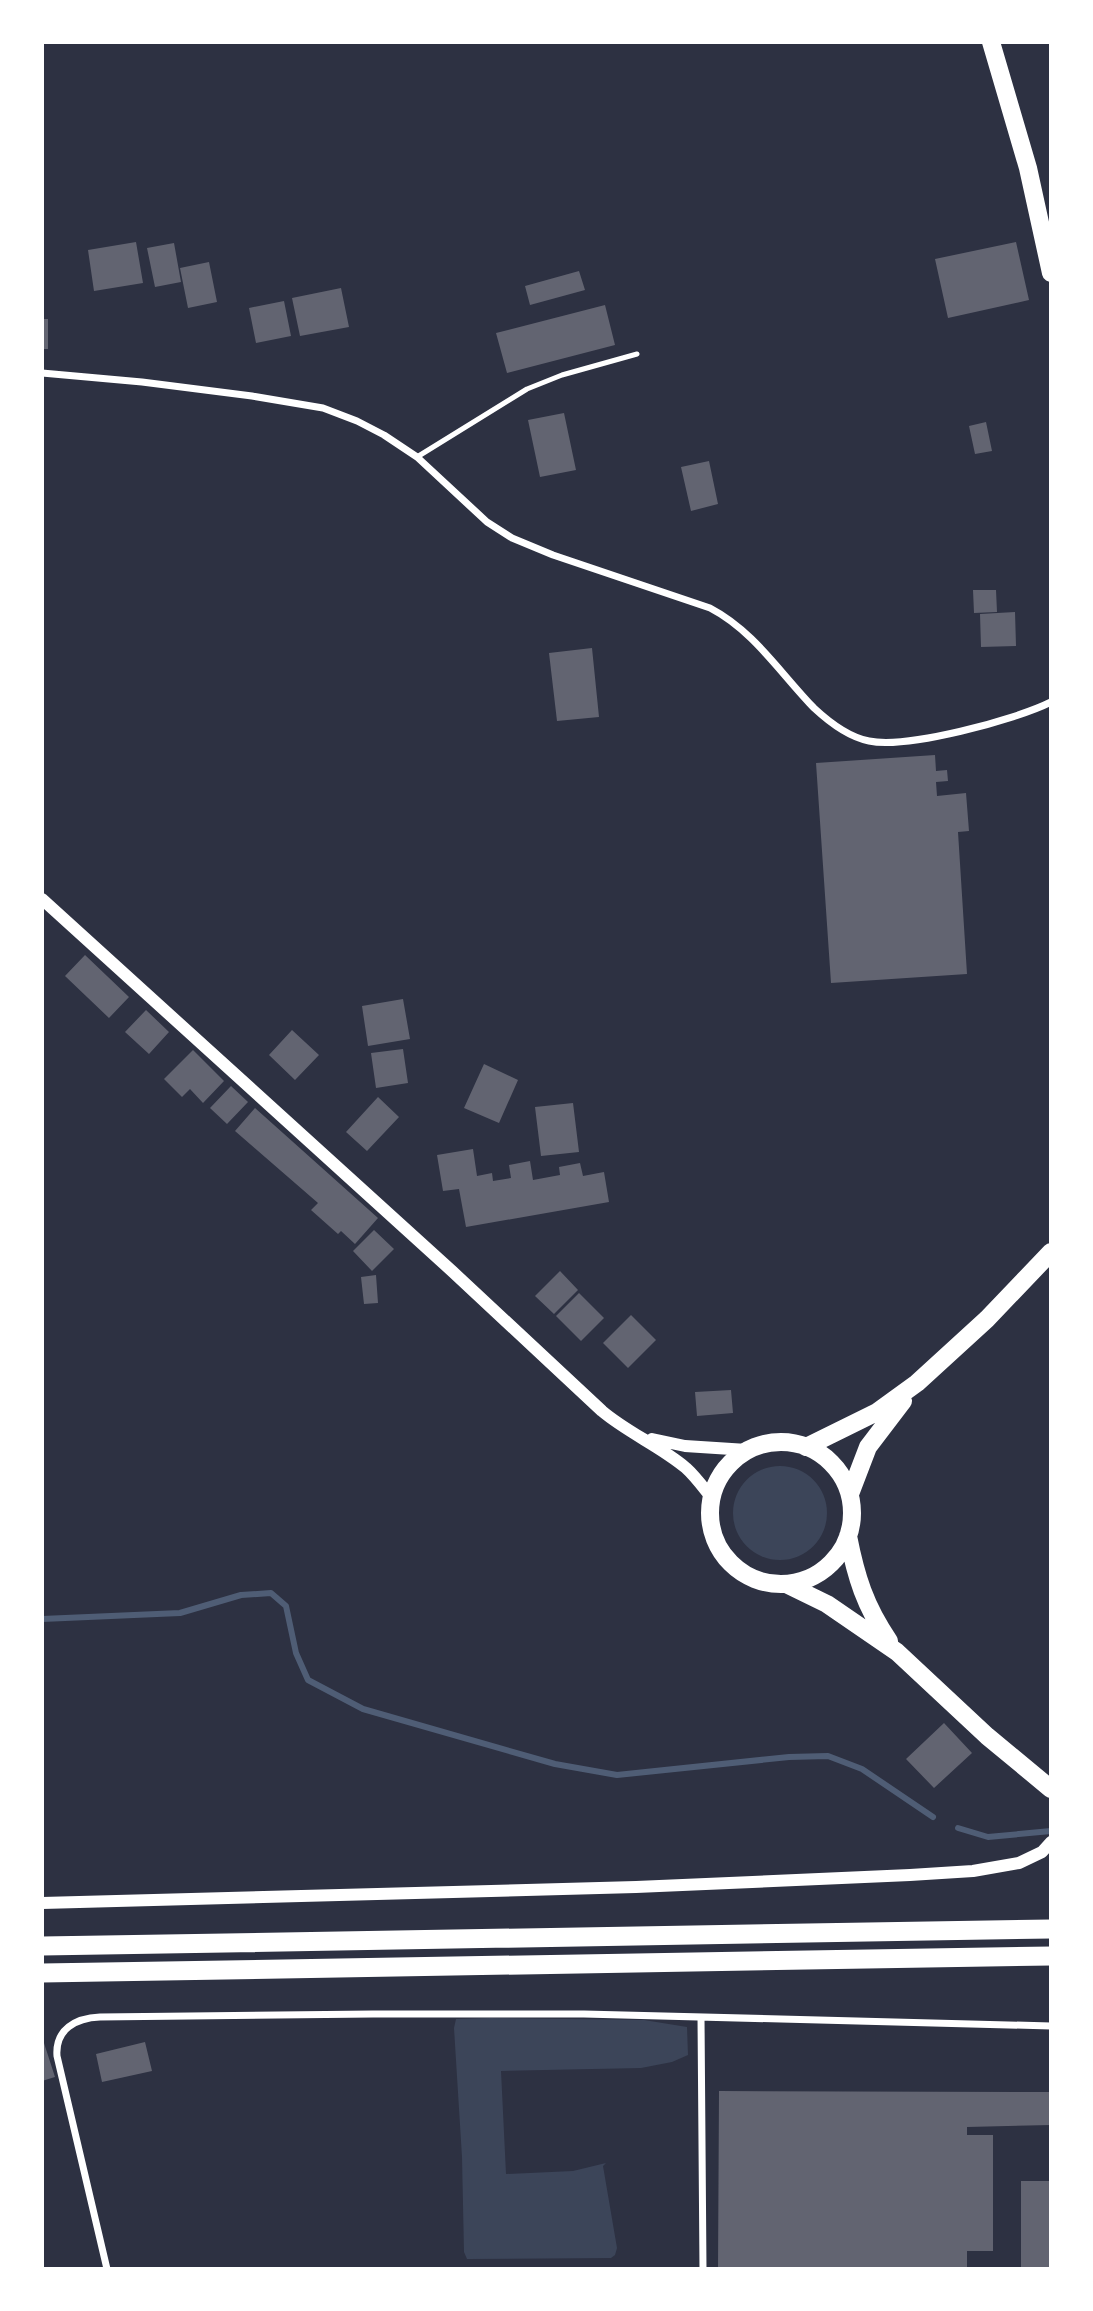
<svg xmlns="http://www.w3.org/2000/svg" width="1093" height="2311" viewBox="0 0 1093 2311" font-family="Rubik,sans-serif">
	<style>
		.green { fill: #3c4559 }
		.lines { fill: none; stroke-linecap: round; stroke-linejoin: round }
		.stream { stroke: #4f5d75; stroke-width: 6 }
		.building { fill: #626471 }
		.service { stroke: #fff; stroke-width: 5 }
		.minor { stroke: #fff; stroke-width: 7 }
		.tertiary { stroke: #fff; stroke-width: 12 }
		.primary { stroke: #fff; stroke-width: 18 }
		.motorway { stroke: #fff; stroke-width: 19 }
	</style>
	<rect width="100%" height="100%" fill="#2d3142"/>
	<path class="green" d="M733 1513a47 47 0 1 1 94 0a47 47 0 1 1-94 0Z
		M490,2018l154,2 43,7 1,28 -16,7 -31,6 -140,3 5,103 67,-3 33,-8 -3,3 14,82 -2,7 -4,3 -144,1 -3,-7 -2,-95 -8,-129 2,-9z"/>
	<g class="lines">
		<path class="stream" d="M42,1619l138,-6 61,-18 30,-2 15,13 10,47 12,27 55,29 192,55 62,11 172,-18 39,-1 34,13 71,48
			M958,1828l30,9 63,-6"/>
	</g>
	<path class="building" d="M136,242l7,41 -49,8 -6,-41z
		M1016,242l13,58 -81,18 -13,-59z
		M174,243l7,39 -26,5 -8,-39z
		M209,262l8,40 -29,6 -8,-40z
		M579,271l6,19 -55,15 -5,-19z
		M341,288l8,39 -49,9 -8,-38z
		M284,301l7,35 -35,7 -7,-35z
		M605,305l10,40 -108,28 -11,-40z
		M42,319h6v30h-6z
		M564,413l12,57 -36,7 -12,-57z
		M986,422l6,29 -17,3 -6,-28z
		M709,461l9,43 -27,7 -10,-44z
		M973,590h23l1,22 -23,1z
		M1015,612l1,34 -35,1 -1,-33z
		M592,648l7,69 -42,4 -8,-68z
		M935,755l1,16 11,-1 1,11 -12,1 1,14 29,-3 3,38 -11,1 9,142 -136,9 -15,-220z
		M85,955l44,42 -20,21 -44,-42z
		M403,999l7,40 -42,7 -6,-40z
		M146,1010l23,22 -20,22 -24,-22z
		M292,1030l27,25 -24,25 -26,-25z
		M403,1049l5,34 -32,5 -5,-35z
		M193,1050l31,31 -21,22 -13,-14 -8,8 -18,-18z
		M484,1064l34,16 -19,43 -35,-15z
		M231,1086l17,16 -21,22 -17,-16z
		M378,1097l21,20 -32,34 -21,-19z
		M573,1103l6,49 -38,4 -6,-49z
		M255,1108l123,110 -23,26 -14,-13 -3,3 -27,-24 7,-7 -83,-72z
		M473,1149l4,27 15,-3 1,8 18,-3 -2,-13 21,-4 3,19 27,-5 -1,-8 21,-4 3,13 21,-4 5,30 -143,25 -7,-38 -16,2 -6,-36z
		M374,1230l20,19 -22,22 -19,-20z
		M560,1271l18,19 -24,24 -19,-18z
		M376,1275l2,28 -14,1 -3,-27z
		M579,1293l25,25 -23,23 -25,-25z
		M631,1315l25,25 -28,28 -25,-25z
		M731,1390l2,23 -36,3 -2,-24z
		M944,1723l28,30 -38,35 -28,-29z
		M145,2042l7,29 -50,11 -6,-28z
		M44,2043l11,34 -13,4v-37z
		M719,2091l332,1v33l-84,2v8h26v116h-26v18h-249z
		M1021,2181h30v88h-30z"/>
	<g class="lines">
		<path class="service" d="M417,457l110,-68 35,-14 75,-21"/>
		<path class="minor" d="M42,373l100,9 110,14 71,12 34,13 27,14 33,22 70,65 25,16 41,17 157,53c44,23 70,65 104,100 15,14 34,29 55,33 38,8 146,-21 182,-39
			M701,2017l2,252
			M107,2269l-50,-213c-2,-27 19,-38 43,-39l273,-3h211l467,12"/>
		<path class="tertiary" d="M42,899l411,373 149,139c26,22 58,35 84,57 9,8 17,19 25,29
			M652,1439l33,7 62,4
			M42,1903l594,-16 274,-12 63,-4 46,-8 23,-11 9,-10"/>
		<path class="primary" d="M991,42l37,126 23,105
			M710 1513a71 71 0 1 1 142 0a71 71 0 1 1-142 0Z
			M806,1447l71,-35 40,-29 70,-64 64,-67
			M850,1494l18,-47 35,-46
			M848,1536c8,41 17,70 41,105
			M786,1584l41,20 70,48 90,84 64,53"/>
		<path class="motorway" d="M42,1946l1009,-17
			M42,1973l1009,-17"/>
	</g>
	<rect width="1093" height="2311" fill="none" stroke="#ffffff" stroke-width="88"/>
</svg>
